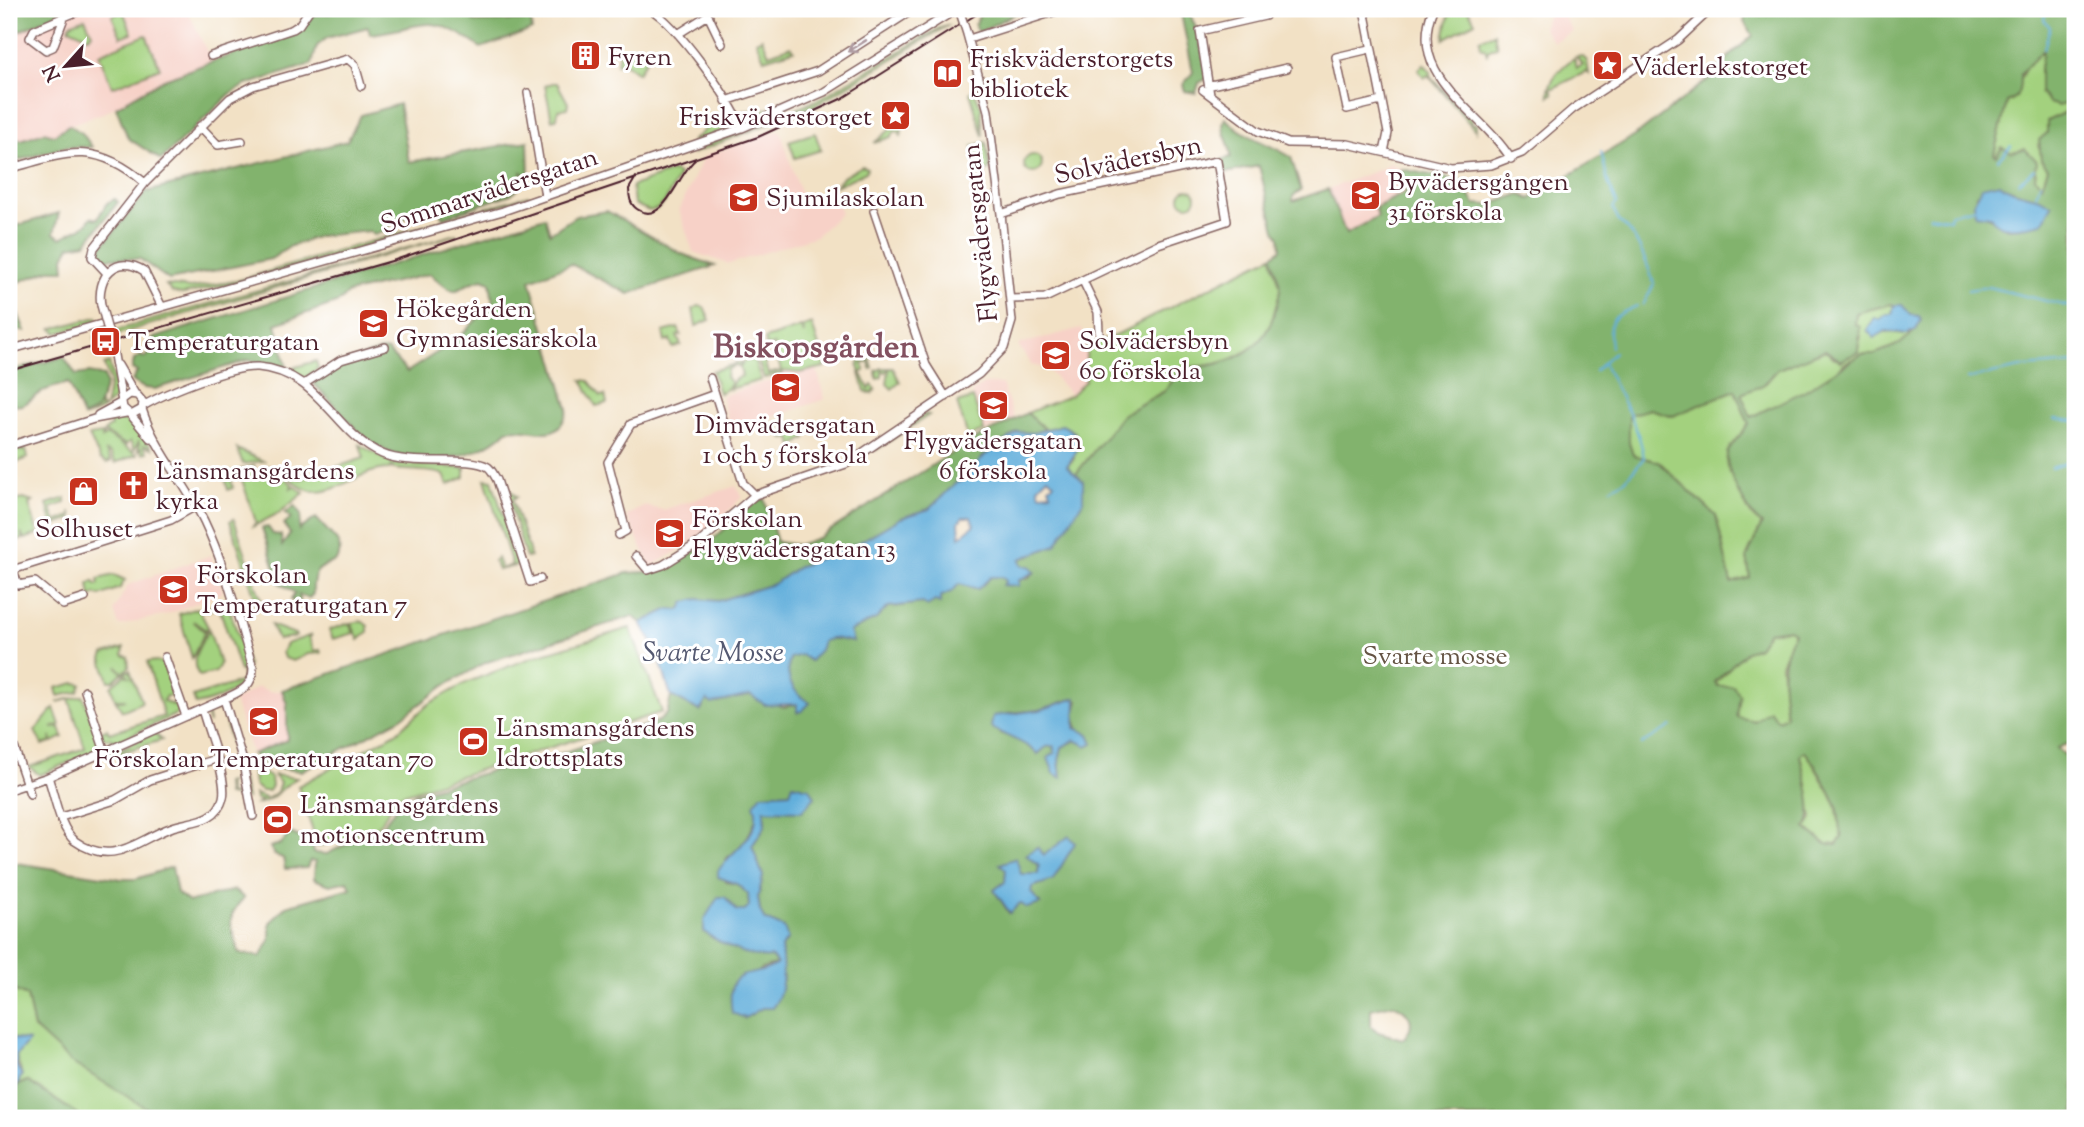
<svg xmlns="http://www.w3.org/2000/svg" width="2084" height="1127" viewBox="0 0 2084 1127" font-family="'Sorts Mill Goudy',serif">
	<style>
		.built { fill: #f7d1c7 }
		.green { fill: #a3d17e; stroke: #767854; stroke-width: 2 }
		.forest { fill: #82b36d; stroke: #66694c; stroke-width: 2; fill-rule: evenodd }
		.water { fill: #62afdb; stroke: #566783; stroke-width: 2; fill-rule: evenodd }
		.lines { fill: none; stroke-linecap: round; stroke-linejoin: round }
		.stream { stroke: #62afdb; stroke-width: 2 }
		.minor-casing { stroke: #856361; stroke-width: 10 }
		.minor { stroke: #fff; stroke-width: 7 }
		.tram { stroke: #4a1f2b; stroke-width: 2 }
		.minor-bridge-casing { stroke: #856361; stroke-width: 10; stroke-linecap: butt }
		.minor-bridge { stroke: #fff; stroke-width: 7 }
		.oneway { stroke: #ae9aa0 }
		.labels { text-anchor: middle; stroke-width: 6; stroke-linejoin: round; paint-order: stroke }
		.poi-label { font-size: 26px; fill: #4a1f2b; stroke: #fff; text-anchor: start }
		.street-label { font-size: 26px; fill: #4a1f2b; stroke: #fff }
		.park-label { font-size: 26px; fill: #655444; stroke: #fff }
		.water-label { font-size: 28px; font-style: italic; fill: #545971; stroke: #fff }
		.district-label { font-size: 33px; font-weight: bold; fill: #835160; stroke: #fff }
	</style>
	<rect width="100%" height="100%" fill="#fff"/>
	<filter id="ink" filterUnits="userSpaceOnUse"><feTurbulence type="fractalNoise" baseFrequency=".0143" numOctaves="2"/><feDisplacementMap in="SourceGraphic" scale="14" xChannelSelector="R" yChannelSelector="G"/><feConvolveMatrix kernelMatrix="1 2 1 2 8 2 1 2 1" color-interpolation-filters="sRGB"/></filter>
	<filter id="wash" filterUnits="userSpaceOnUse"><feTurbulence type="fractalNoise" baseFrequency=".00686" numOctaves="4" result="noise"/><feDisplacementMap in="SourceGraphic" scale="28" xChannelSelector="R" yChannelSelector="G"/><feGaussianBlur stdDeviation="1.57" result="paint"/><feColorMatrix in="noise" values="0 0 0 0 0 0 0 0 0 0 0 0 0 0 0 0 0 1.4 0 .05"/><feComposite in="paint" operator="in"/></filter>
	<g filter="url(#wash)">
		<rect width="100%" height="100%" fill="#f2e1c5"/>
		<path class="built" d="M68,9h119l25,53 -48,17 -58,33 -37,13 -14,10 -11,-3 -23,8 -10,-2 -2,-102z
			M1550,9h9l13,22 -19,11 -10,-14z
			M780,130l23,71 30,-9 8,21 -25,23 -87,28 -36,-12 -14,-42 25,-54z
			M1389,163l12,6 5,23 -31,16 3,9 -32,17 -18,-45 55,-21z
			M1081,328l6,12 -1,41 -15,14 -24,-26 -15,-4 -14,-20z
			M814,359l11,40 -85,29 -1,-3 -9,2 -9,-31 51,-16 -1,-7z
			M984,384h18l12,34 -29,13 -13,-39z
			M736,486l6,11 -19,20 -40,31 -32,18 -25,-50 18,-10 19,4z
			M211,555l12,37 -52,21 -52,13 -5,-16 14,-25z
			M258,687l13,5 11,-2 5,14v37l-35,13 -18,-53z"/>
		<path class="green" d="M1450,9h18l7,13 -31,17z
			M123,11l9,22 -11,4 -9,-21z
			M85,18l7,15 -3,4 -20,-9 1,-4z
			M943,26h4l-133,80 -120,47 4,-6 63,-22 56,-25z
			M1494,33l3,14 -8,2 -2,5 -2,-6h-4l-1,-9z
			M146,35l14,33 -48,19 -13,-33z
			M762,38l7,16 22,-8 3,4 -30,9 -8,-18z
			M644,46l7,5 -13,22 -13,-10 -8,1 2,-13z
			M2044,49l-4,19v25l23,11 12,-3v6l-28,14v12l-9,12 10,23 -6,17 -7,-7 1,-17 -11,-12 -29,8 -2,-3 13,-52 5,-2c7,-22 13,-36 32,-51z
			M1576,57l6,-1 5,5 2,13 -3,-2 -35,17 2,5 -4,2c-2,-15 13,-30 25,-38l3,10 6,-3z
			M1424,64l7,8 -1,4 42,44v4h4v7l-48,-56 -4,3 -6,-8z
			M552,83h5l11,20 -1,5 -9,2 -1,8 -5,2 -7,-34z
			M974,90l7,17 2,29 -13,-43z
			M785,107l-32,13 -14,-7 5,-2z
			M733,116l-2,12 -40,14 17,-15z
			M903,119l-2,18 -1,-5 -5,-1 -4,6 -17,6z
			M815,133l6,17 -26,8 -6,-17z
			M986,142l4,27 -8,5 -9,-28z
			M1024 164a9 9 0 1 1 18 0a9 9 0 1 1-18 0Z
			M862,166l5,2 -1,4 -31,14 9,-10z
			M673,171l6,4 -14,27 -8,7 -8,2 -15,-7 -2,-18z
			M1180 197a8 8 0 1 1 16 0a8 8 0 1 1-16 0Z
			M529,195l-80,29 -211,59 -55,11 -11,-2 -6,-7 25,3 45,-7z
			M457,234l-362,107v-4l32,-10z
			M1272,256c2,10 7,22 8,32 0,7 -3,15 -5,22 -10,43 -51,58 -93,57l-17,24 -42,23 -47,60 -8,-4 -1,-4 7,-7 1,-27 -13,-7 -17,4 -18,-16 44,-18 14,-14 2,-41 10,3 13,-5z
			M1891,304l3,1 -2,10 -6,-1 -7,6 -4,-2 -8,12 40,4 9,-4 -16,14 -25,10h-13l-19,10 -4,6 -35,21 -53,26 -10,-23 25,-11 12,-14 48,-19 8,8 23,-6 4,-16 -6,-12 1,-11z
			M698,306l6,1 6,13 -14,6 -3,-17z
			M97,317l2,5 -42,11 -5,-4z
			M812,324l13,43 -26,6 -17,-2v3l-18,4 -9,-27 4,-9 9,32 13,-3 -7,-26 -8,2 -1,-8 36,-12 3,7 -1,-7z
			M678,328l3,7 -4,1 4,9 -8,3 -3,-8 -5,2 -2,-10z
			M754,359l7,21 -31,9 4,-9 8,-4 -2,-8 4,-7z
			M870,359l3,9 -2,1 -2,-7 -7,2 3,7 -4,1 8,17 3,-4 4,4 -4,5 -7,-3 -7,-25 2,-5z
			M316,361l2,7 -13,10 -12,-6 -1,-4z
			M742,362l-3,5 -5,-1 -7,4 -1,7 5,6 -4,6 -8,4 -7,-22z
			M109,363l6,21 -1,15 -12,11 -19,8 17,-14 1,4h4l5,-26 -6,-17z
			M882,368h11l7,14 -8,7 -5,-5 2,-15 -4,3 -3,-2v7l-5,2 -1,-8z
			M582,380l7,1 12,15 4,-1 2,8 -11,3z
			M1735,390l14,34 -20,27c7,21 12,63 33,73l-15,32 3,22 -19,5 -15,-67 -57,-54 -26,-6 -4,-13v-28l21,-6 23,7z
			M973,398l11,33 -16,6 -11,-34z
			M925,414l4,1 -53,35v-3z
			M122,419l16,11 14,18 -8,-3 3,7 -5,1 -1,-5 -3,3 1,-10 -5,9 -4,-9 -4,4 -22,-13 7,-6 -2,-6z
			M801,426l5,12 -13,8 -2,-8 -7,1 -2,-5z
			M103,434l-1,4 5,-3 30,20 -22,8 -4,-9 -5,-2 5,9 -4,2 -7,-4 -11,-23z
			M360,445l34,19 71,4v9l-17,8 -4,-10c-12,-6 -38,-4 -51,-6l-2,-3 -1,3c-41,0 -66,46 -102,7l8,-8 4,11 64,-21z
			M23,447l-2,4 5,-1 2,8 -19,8v-15z
			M237,449l26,12 -20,3z
			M254,466l4,10 9,-3 -1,-6 6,-1 20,18 -1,4 3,-2 10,7 -25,20 -27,14 4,-5 -15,-45 -10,3 2,8 -5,2 -4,-16z
			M485,479l7,1 27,85 -21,5 -4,-9 3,-3 4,11 11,-4z
			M504,484l13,13 -5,2 17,51 1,7 -4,1z
			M66,498l-1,5 -14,5 5,14 15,-6v-4l1,7 -19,7 -6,-22z
			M23,499l10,3 -4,2 9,30 -13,5 -4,-6 2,6 -14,4v-9l3,-2 -3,1v-4h6v-5l-6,-3v-19z
			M234,519l27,81 -9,4 4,-3 -26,-80z
			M114,575l11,5 -5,8 -20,8 -5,-2 -4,4 -2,-14 5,-3 2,4 3,-1 -1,-5z
			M222,600l6,4 20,62 -8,5 -20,-61 -2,-3 -11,4 -1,-3z
			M198,608l10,19 -2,3 -13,-9 12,11 -13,26 -13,-44z
			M362,621l6,5v6l-9,8 -8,-17z
			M349,623l5,10 -21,6 -4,-9z
			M271,625l24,9 1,2 -18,4z
			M630,628l32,84 -262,83 -23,32 -59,20 -20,-61 98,-53 33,-29 39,-22 68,-26z
			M1789,629l5,5 -13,30 5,52 50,88 6,33 -5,8 -11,-1 -20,-16 6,-10 -11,-59 -36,-43 -14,6 -14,-5 -8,-31 -11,1 -3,-4 31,-33 12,-3 10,-15z
			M209,630l11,34 -4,8 -16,4c-13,-14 1,-33 9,-46z
			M312,635l-3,3 5,13 6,-1 1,3 -13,1 -15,7 -9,-3 -2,-6 4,-8z
			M124,648l-1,7 5,2 1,10 -6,6 -6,-7 5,7 -9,8h-4l-7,-22 2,-5z
			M156,661l7,2 11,33h-8l-3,5 10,4 3,-6 3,14 -68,31 2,-5 -10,-1 -2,-7 6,-2 2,4 55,-17 -17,-54z
			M130,670l12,32 -20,9 -6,-10 10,-2h-11l-4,-13 13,-11 4,1 -3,-3z
			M248,671c-2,19 -36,31 -52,34l-3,-8 50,-16 -1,-9z
			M75,683l6,1 -3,8 -20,4 -2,-8z
			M83,696l18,49 -2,4 -59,26 -11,-8 56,-19 -16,-49 -12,3z
			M219,706l4,2 24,90 -20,-3 -1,-12 5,-1 -4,2 2,11 15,-1 -22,-85 -15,4 2,11 -3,-12z
			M54,708l6,17 -8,3 8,-1 3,10 -10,5 -3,-6 1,6 -9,3 -7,-14z
			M154,733l8,7 -39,12 1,6 -5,-2 1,-7z
			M252,766l19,12 1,8 -3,5h-8l-7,-6z
			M274,775l23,3c-14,8 -23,22 -40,26l4,-4h-5l-1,-6 12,5 10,-7 3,-9z
			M9,988l18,8 7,33 129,89h-80l-56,-37 -12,6 7,-12 -6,-19 12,-15 -19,-3z"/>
		<path class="forest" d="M9,9h59l-59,27z
			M335,9h135l4,13 57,-2 1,10 -51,18c-54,-38 -52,-21 -111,-14l-2,-7 -41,11 -10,8 -5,18 -66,21 -16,9 -69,66 -33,-22 -12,-31 48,-28 137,-49 13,-15 16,-2z
			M991,9h34l-46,23 -4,-7 4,-9z
			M1180,9h8l10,24 10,45 -9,5 -3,10 -11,-2 -2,-6 10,-13z
			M1747,9h328v92l-17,5 -9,-3 -9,-10v-25l3,-18 -23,24c0,13 1,23 -13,28l-13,52 2,2 6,-9 9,5 14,-3 12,12 -2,17 7,7 6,-17 -7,-8 -2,-20 8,-7v-12l28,-14v640l-8,-3 -10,4 8,7 6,-1 4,10v19l-3,2 3,7v326h-1912l-91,-55 -38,-35 -7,-32 -18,-8v-126l113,17h14l36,-12 5,26 12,9 45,-12 10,8c-21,20 -12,30 -5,55l21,4 10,-17v-17l16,-17 65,-18 -3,-7 -18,4 -16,-6 1,-17 -5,-1 -3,7 -22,1 -2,-11 -9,-3 -4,-8 11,-3 9,-11 22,9 2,11 13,1 31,-16 18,-5 23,-29 17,-11 78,-23 29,-4 136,-45 8,-7 4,-18 29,15 7,-11 12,3c10,-6 20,-4 31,-8l34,12 13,-3 1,8 8,-12c-17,-7 -21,-26 -16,-42 14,-4 26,-18 40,-19 8,-1 16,2 23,3l-3,-11 26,-12 12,-12c29,-1 46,-9 71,-23l19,5 13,-12h12l16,8v-5l9,-2 7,-6 -13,-6 -2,-7 10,-3 53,-75 -7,-7 47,-60 42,-23 17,-24c42,1 83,-14 93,-57 2,-7 5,-15 5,-22 -1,-10 -6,-22 -8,-32l9,-7 -1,-12 -5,-7 -16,-64 -34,7 -3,-13 9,-3c1,-14 -13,-26 -6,-39 19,19 43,25 66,39l10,33 -8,6v5l35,-12 18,45 32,-17 -3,-9 31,-16 -5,-23 60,12 14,23 14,1 31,-11 10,5 109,-66 80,-62c7,-16 22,-23 34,-36l-9,-13zM1996,184l32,12 -7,31 -14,1 -32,-20 1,-14zM1891,304l30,15 -5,11 -16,14 -25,10h-13l-58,37 -53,26 -10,-23 22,-9 15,-16 47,-19 16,11 17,-9 2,-25 -5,-3 1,-11zM1735,390l14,34c-6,9 -16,17 -21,27 -7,15 21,66 34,73l-15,33 3,21 -19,5 -15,-67 -57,-54 -26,-7 -4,-12v-28l21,-6 23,7zM1789,629l5,4c-16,29 -12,52 -8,83l-8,4 -9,-10 -14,11 -18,-4 3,-22 -7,-9h-15l-3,-4 31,-31 12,-4 10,-15zM1068,700l10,1 -5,18 4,5 -1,16 -14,7 -3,13 2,16 -13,-18 7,-5 -1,-7 -8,1 -8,7 -21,-16 -18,-5 10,-20 31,-3zM1804,751c8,7 27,42 32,53 5,10 1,22 6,33l-5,8 -11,-1 -20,-16c11,-17 -2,-53 -6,-73zM790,792l5,18h-31l1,16 -13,20 11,30 -5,21 2,14 5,9 19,8 4,11 -7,8c2,12 0,21 2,33l-21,28 -17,10 14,-48 18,-6 -5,-7 -54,-16 -14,-9v-12l27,-15 6,6h8l4,-5 -1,-12 -11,-10 -11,-2 -1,-23c24,-15 32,-38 37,-64zM1026,855h17l10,25 -21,7 -1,5 9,12 -20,-1 -11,10 -15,-23 11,-8 1,-12 -6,-6 21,10h17l1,-9zM1393,1004c18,7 24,20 10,35l-25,-7 -7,-6v-17z
			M399,104l10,58 119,-21 1,36 -8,-5v14l-10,8 -67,23 -10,-11 -42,17 -6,8 -12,4 -4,-4 -51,5 -28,10 -20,13 -102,21 -29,-21 -36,-1 -5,-5 2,-6 45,-55 201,-51 14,-26z
			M69,125l13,8 10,14h-27l-56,16v-28l12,5 23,-8 10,3z
			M115,199l3,3 -32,41 -16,3 -6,11 1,13h-16l-40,16v-58l50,-15 -5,20 7,5 25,-13 5,-8 6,2 10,-16z
			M607,211l75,43 33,12 -86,28 -58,-30 -41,16 38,129c-11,40 -36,15 -61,21 -32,34 -104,40 -140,9 -19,-16 -35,-38 -53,-55l2,-5 32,-18 36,-11 4,1 19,21 52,-34 34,-36 -3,-20 -7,-3c-32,7 -20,24 -53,-5l-82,19 -9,9 -63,22 11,44 -39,-8 -93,29 -11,-1 -12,-7 5,-9 -5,-3 2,-9 7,-4 4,2 5,-5 -5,-8 9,-7 391,-121 5,16 26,-17z
			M9,292l16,39 -16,-1z
			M64,357l12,18 13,-2 15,3 2,9 -9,24 -14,8 -15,-34c-9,3 -21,5 -28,10 -13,8 -16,17 -31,10v-32z
			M1027,413l18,16 -12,4 -16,-1 -33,24 -19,23 -9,4 -27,26 -28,9 -45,26 -56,22 -27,18 -55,17 -21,-2 -11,3 -6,8 -11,-1 -28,14 -8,-7 -146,46 -43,24 -44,33 -99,52 -32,-4 -17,-13 35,-14v-36l-5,-14 345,-117 33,-2 49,-28 41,-37 14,-8 13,44 21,3 20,-7 151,-96z
			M295,506l6,9 -2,15 17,-12 22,24 2,9 -4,10c-20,7 -24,12 -23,33l-4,4 -10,-3 1,9 -3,1 -6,-5 4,-7 -15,-10 -18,-55 6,-1 5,7 8,1 1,11 8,-12 -6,-10 7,-6 -6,-5z
			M27,1081l56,37h-74v-16l6,-15z"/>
		<path class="water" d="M1999,183c17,14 37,9 53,22l-10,18c-16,3 -42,11 -52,-7l-15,-2 -1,-12 7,-15z
			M1894,305h8l9,10 8,1 2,4 -5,10 -9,4 -21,-3 -12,7 -7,-8 8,-12 4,2 7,-6h6z
			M1062,425c26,13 17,23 5,41l16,15v20l-27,44 -36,14 2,7h8l5,6 -16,8v6l-16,-1 3,-4 -3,-4h-12l-13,12 -19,-5 -6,7 -13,6v6l-5,-2 -8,5 -4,-3 -35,4 -12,12 -26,12 3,11 -20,-4 -10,3 -3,9 -10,11 -9,-6 -11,3c-6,20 2,34 20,45l-8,8 -5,1v-8l-32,1 -15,-10 -38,9 -5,-4 -7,11 -29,-15 -14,-45 -16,-28 28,-14 11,1 5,-8 12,-3 21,2 55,-17 27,-18 56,-22 45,-26 28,-9 27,-26 9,-4 19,-23 34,-24 15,1zM1048,477l6,6 -5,4 2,6 -11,1 -2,-7zM963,517h8l3,8 -14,12 -1,-15z
			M1076,698l-1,30 14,6 4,9 -6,3 -12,-6 -13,7 -3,13 2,18 -7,-5 -6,-15 7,-5 -1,-7 -8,1 -8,7c-14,-14 -32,-16 -47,-27l2,-11 47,-6z
			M793,784l17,4 5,9 -13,14 -38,-1 1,16 -13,20 11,30 -5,21 2,14 5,9 19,8 4,11 -7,8c2,19 5,44 -9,61h-10l-17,10 -13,-5c-8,-52 21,-31 45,-49l-5,-7c-21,3 -51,-13 -68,-25v-12l14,-23h7l12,14h8l4,-5 -1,-12 -11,-10 -19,-7v-6c13,-21 47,-37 36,-67l8,-10 28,-2z
			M1069,836l6,7 -22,37 -21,7 -1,5 9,12 -13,4 -7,-5 -10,10 -16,-23 11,-8 1,-12 -6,-6 16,-6 5,16h17l1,-9 -13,-10 11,-8 7,8z
			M9,1038l20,3 -13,15 1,11 5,8 -13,27z"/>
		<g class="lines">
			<path class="stream" d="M2044,49l6,-22 -6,-7 2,-11
				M1601,151l7,31 9,21 -4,5 6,14c16,7 30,46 35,62
				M1998,160l13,-14
				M2018,182l17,-13
				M2036,195l5,-13
				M1929,216l20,3 1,-5 25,-6
				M1968,290l20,-3 87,21
				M1643,305l10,-19
				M1611,347c-3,-28 0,-30 26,-41
				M1604,364c14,31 35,60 40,94l-19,22 -14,8
				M1595,371l19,-19
				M1967,379l58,-12 50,-4
				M2055,419l20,2
				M2051,468l24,-8
				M1642,744l29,-18"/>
		</g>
	</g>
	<g filter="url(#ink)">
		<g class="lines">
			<defs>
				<path id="minor" d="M650,9c28,16 79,89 92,119
					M1364,9l24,124 -4,19
					M1433,9c-28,68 48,101 78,150
					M64,18l-11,29 -7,3 -16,-12 4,-8 49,-21
					M678,34l30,-19 14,29
					M969,39l94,-30
					M1370,49l-34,8 11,52 34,-8
					M211,56l82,-27 6,-4 11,-16
					M1211,85l76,-17
					M1203,90l55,41 30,12 60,1 103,24 40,-3 31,-12 51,-44 105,-69 33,-31
					M528,93l17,103
					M1210,95l-10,-64 65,-15
					M726,101l92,-30 96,-62
					M200,126l18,19 24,-4
					M9,169c58,-17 86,-29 136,14
					M874,211l52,154 20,32
					M1001,214l59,-20 157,-33 10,60 -69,23 -113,54 -34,1
					M106,272l-14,-15 2,-9 51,-65 85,-85 23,-12 95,-27 7,6 6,21
					M1083,281l15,31 1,20
					M101,305c-5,-28 15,-52 43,-34l17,34
					M113,349l10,59 8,7 11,-6 1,-7 -6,-7 -7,-1 -7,5
					M9,350l494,-139 239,-83 82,-36 133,-83
					M118,365l17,29
					M710,378l33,105 12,12
					M304,384l37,-24 44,-13
					M143,406c22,-13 90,-41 115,-39 62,5 76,66 124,87 30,13 86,1 106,13 4,3 6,8 9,13l33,102 10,-3
					M130,414l20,24
					M98,415l24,-13
					M9,446l85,-27 32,-6
					M619,535l7,-4 -18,-69 23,-38 84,-30
					M636,556l12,14 15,-5 37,-23 55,-47 91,-31 133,-90 25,-26 8,-27 -11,-107 -13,-103 -21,-77
					M13,570l5,15 17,-3 28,23 22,-7
					M9,571l162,-51 25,-14
					M165,657l21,59
					M85,691l20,61
					M224,699l18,59 11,58
					M9,732l21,62
					M48,777c7,19 11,51 27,64 38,27 62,-1 95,-13 20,-8 46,-4 53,-30 5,-19 -16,-68 -21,-89
					M9,790l39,-13 176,-78c15,-7 29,-11 29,-31 -15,-49 -27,-101 -49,-147 -19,-39 -49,-71 -62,-112
					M61,817l54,-17 35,-20 66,-21"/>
			</defs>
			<use href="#minor" class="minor-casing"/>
			<use href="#minor" class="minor"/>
			<path class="tram" d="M636,177l-7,12c0,8 1,15 8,20 27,19 41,-36 58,-49
				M9,371l386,-111 363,-123 85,-39 142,-89"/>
			<defs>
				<path id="minor-bridge" d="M959,9l8,25
					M101,305l12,44"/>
			</defs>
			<use href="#minor-bridge" class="minor-bridge-casing"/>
			<use href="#minor-bridge" class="minor-bridge"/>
		</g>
		<defs><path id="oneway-shaft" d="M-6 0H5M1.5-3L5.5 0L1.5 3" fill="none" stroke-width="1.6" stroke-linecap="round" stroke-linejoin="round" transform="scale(1.75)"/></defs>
		<use class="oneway" href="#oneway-shaft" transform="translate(857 46) rotate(148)"/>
	</g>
	<defs>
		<symbol id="building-square" viewBox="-11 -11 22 22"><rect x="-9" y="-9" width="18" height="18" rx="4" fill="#c8321e" stroke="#fff"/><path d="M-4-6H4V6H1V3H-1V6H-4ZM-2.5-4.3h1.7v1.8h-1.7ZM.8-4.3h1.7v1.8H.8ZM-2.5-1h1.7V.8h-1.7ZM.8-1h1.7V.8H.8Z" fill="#fff"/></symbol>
		<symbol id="sight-square" viewBox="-11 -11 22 22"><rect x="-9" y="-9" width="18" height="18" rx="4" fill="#c8321e" stroke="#fff"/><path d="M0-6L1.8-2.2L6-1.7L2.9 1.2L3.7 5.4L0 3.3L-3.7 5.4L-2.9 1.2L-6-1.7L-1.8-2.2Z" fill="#fff"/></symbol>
		<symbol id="library-square" viewBox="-11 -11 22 22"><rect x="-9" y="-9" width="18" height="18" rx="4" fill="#c8321e" stroke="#fff"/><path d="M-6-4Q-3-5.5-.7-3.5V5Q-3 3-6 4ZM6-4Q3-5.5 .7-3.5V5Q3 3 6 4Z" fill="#fff"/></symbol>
		<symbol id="school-square" viewBox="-11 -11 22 22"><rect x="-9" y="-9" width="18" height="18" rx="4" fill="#c8321e" stroke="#fff"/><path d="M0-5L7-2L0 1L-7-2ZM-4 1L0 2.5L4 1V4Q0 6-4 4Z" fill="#fff"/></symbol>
		<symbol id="bus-square" viewBox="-11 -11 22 22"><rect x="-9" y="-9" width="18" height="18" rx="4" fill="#c8321e" stroke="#fff"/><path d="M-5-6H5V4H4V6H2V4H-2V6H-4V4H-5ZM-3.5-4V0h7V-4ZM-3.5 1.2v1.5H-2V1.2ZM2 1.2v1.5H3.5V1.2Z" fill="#fff"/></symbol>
		<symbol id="church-square" viewBox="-11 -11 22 22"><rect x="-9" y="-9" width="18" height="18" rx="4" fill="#c8321e" stroke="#fff"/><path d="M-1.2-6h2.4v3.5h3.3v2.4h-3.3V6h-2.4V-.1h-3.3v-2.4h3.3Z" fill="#fff"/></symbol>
		<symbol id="shop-square" viewBox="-11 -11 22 22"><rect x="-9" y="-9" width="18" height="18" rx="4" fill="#c8321e" stroke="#fff"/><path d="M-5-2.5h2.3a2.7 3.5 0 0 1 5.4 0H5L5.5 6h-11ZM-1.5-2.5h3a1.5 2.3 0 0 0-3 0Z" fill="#fff"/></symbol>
		<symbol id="stadium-square" viewBox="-11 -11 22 22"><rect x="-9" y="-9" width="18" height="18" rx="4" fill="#c8321e" stroke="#fff"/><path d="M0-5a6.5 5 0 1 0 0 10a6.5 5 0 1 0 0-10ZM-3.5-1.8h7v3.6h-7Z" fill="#fff"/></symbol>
	</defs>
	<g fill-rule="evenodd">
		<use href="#building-square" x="568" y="38" width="35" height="35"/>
		<use href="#sight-square" x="1590" y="48" width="35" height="35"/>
		<use href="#library-square" x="930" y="56" width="35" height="35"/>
		<use href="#sight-square" x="878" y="98" width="35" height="35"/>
		<use href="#school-square" x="1348" y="178" width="35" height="35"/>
		<use href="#school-square" x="726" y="180" width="35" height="35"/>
		<use href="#school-square" x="356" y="306" width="35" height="35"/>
		<use href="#bus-square" x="88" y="324" width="35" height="35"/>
		<use href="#school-square" x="1038" y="338" width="35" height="35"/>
		<use href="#school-square" x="768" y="370" width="35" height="35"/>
		<use href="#school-square" x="976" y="388" width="35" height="35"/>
		<use href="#church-square" x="116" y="468" width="35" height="35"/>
		<use href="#shop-square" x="66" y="474" width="35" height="35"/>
		<use href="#school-square" x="652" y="516" width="35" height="35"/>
		<use href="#school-square" x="156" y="572" width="35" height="35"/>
		<use href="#school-square" x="246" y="704" width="35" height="35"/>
		<use href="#stadium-square" x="456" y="724" width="35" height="35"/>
		<use href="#stadium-square" x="260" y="802" width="35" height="35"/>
	</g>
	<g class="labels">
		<g class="poi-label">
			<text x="608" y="65">Fyren</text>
			<text x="970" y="67">Friskväderstorgets<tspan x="970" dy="30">bibliotek</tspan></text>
			<text x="1631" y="75">Väderlekstorget</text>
			<text x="872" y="125" text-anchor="end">Friskväderstorget</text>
			<text x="1388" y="190">Byvädersgången<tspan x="1388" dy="30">31 förskola</tspan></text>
			<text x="766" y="206">Sjumilaskolan</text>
			<text x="396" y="317">Hökegården<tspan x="396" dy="30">Gymnasiesärskola</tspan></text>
			<text x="1079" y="349">Solvädersbyn<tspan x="1079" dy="30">60 förskola</tspan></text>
			<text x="128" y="350">Temperaturgatan</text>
			<text x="785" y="433" text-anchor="middle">Dimvädersgatan<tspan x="785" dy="30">1 och 5 förskola</tspan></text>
			<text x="993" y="449" text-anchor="middle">Flygvädersgatan<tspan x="993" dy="30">6 förskola</tspan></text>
			<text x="156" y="479">Länsmansgårdens<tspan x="156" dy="30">kyrka</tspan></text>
			<text x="692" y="527">Förskolan<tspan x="692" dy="30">Flygvädersgatan 13</tspan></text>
			<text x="84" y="537" text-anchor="middle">Solhuset</text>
			<text x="197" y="583">Förskolan<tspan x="197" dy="30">Temperaturgatan 7</tspan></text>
			<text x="496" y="736">Länsmansgårdens<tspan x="496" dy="30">Idrottsplats</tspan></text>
			<text x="264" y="767" text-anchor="middle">Förskolan Temperaturgatan 70</text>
			<text x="300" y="813">Länsmansgårdens<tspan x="300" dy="30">motionscentrum</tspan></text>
		</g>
		<g class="street-label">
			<text transform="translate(1128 159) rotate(-12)" y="9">Solvädersbyn</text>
			<text transform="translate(489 190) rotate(-18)" y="9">Sommarvädersgatan</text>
			<text transform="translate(979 233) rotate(-96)" y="9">Flygvädersgatan</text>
		</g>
		<g class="park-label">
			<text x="1435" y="664">Svarte mosse</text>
		</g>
		<g class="water-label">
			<text x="713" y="661">Svarte Mosse</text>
		</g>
		<g class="district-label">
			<text x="816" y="357">Biskopsgården</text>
		</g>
	</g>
	<rect width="2084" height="1127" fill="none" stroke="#fff" stroke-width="35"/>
	<g transform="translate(66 66) rotate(243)" stroke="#ffffff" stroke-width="5" paint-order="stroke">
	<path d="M0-5L12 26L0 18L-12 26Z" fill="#4a1f2b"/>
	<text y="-10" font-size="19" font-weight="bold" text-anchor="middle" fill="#4a1f2b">N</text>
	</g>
</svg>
